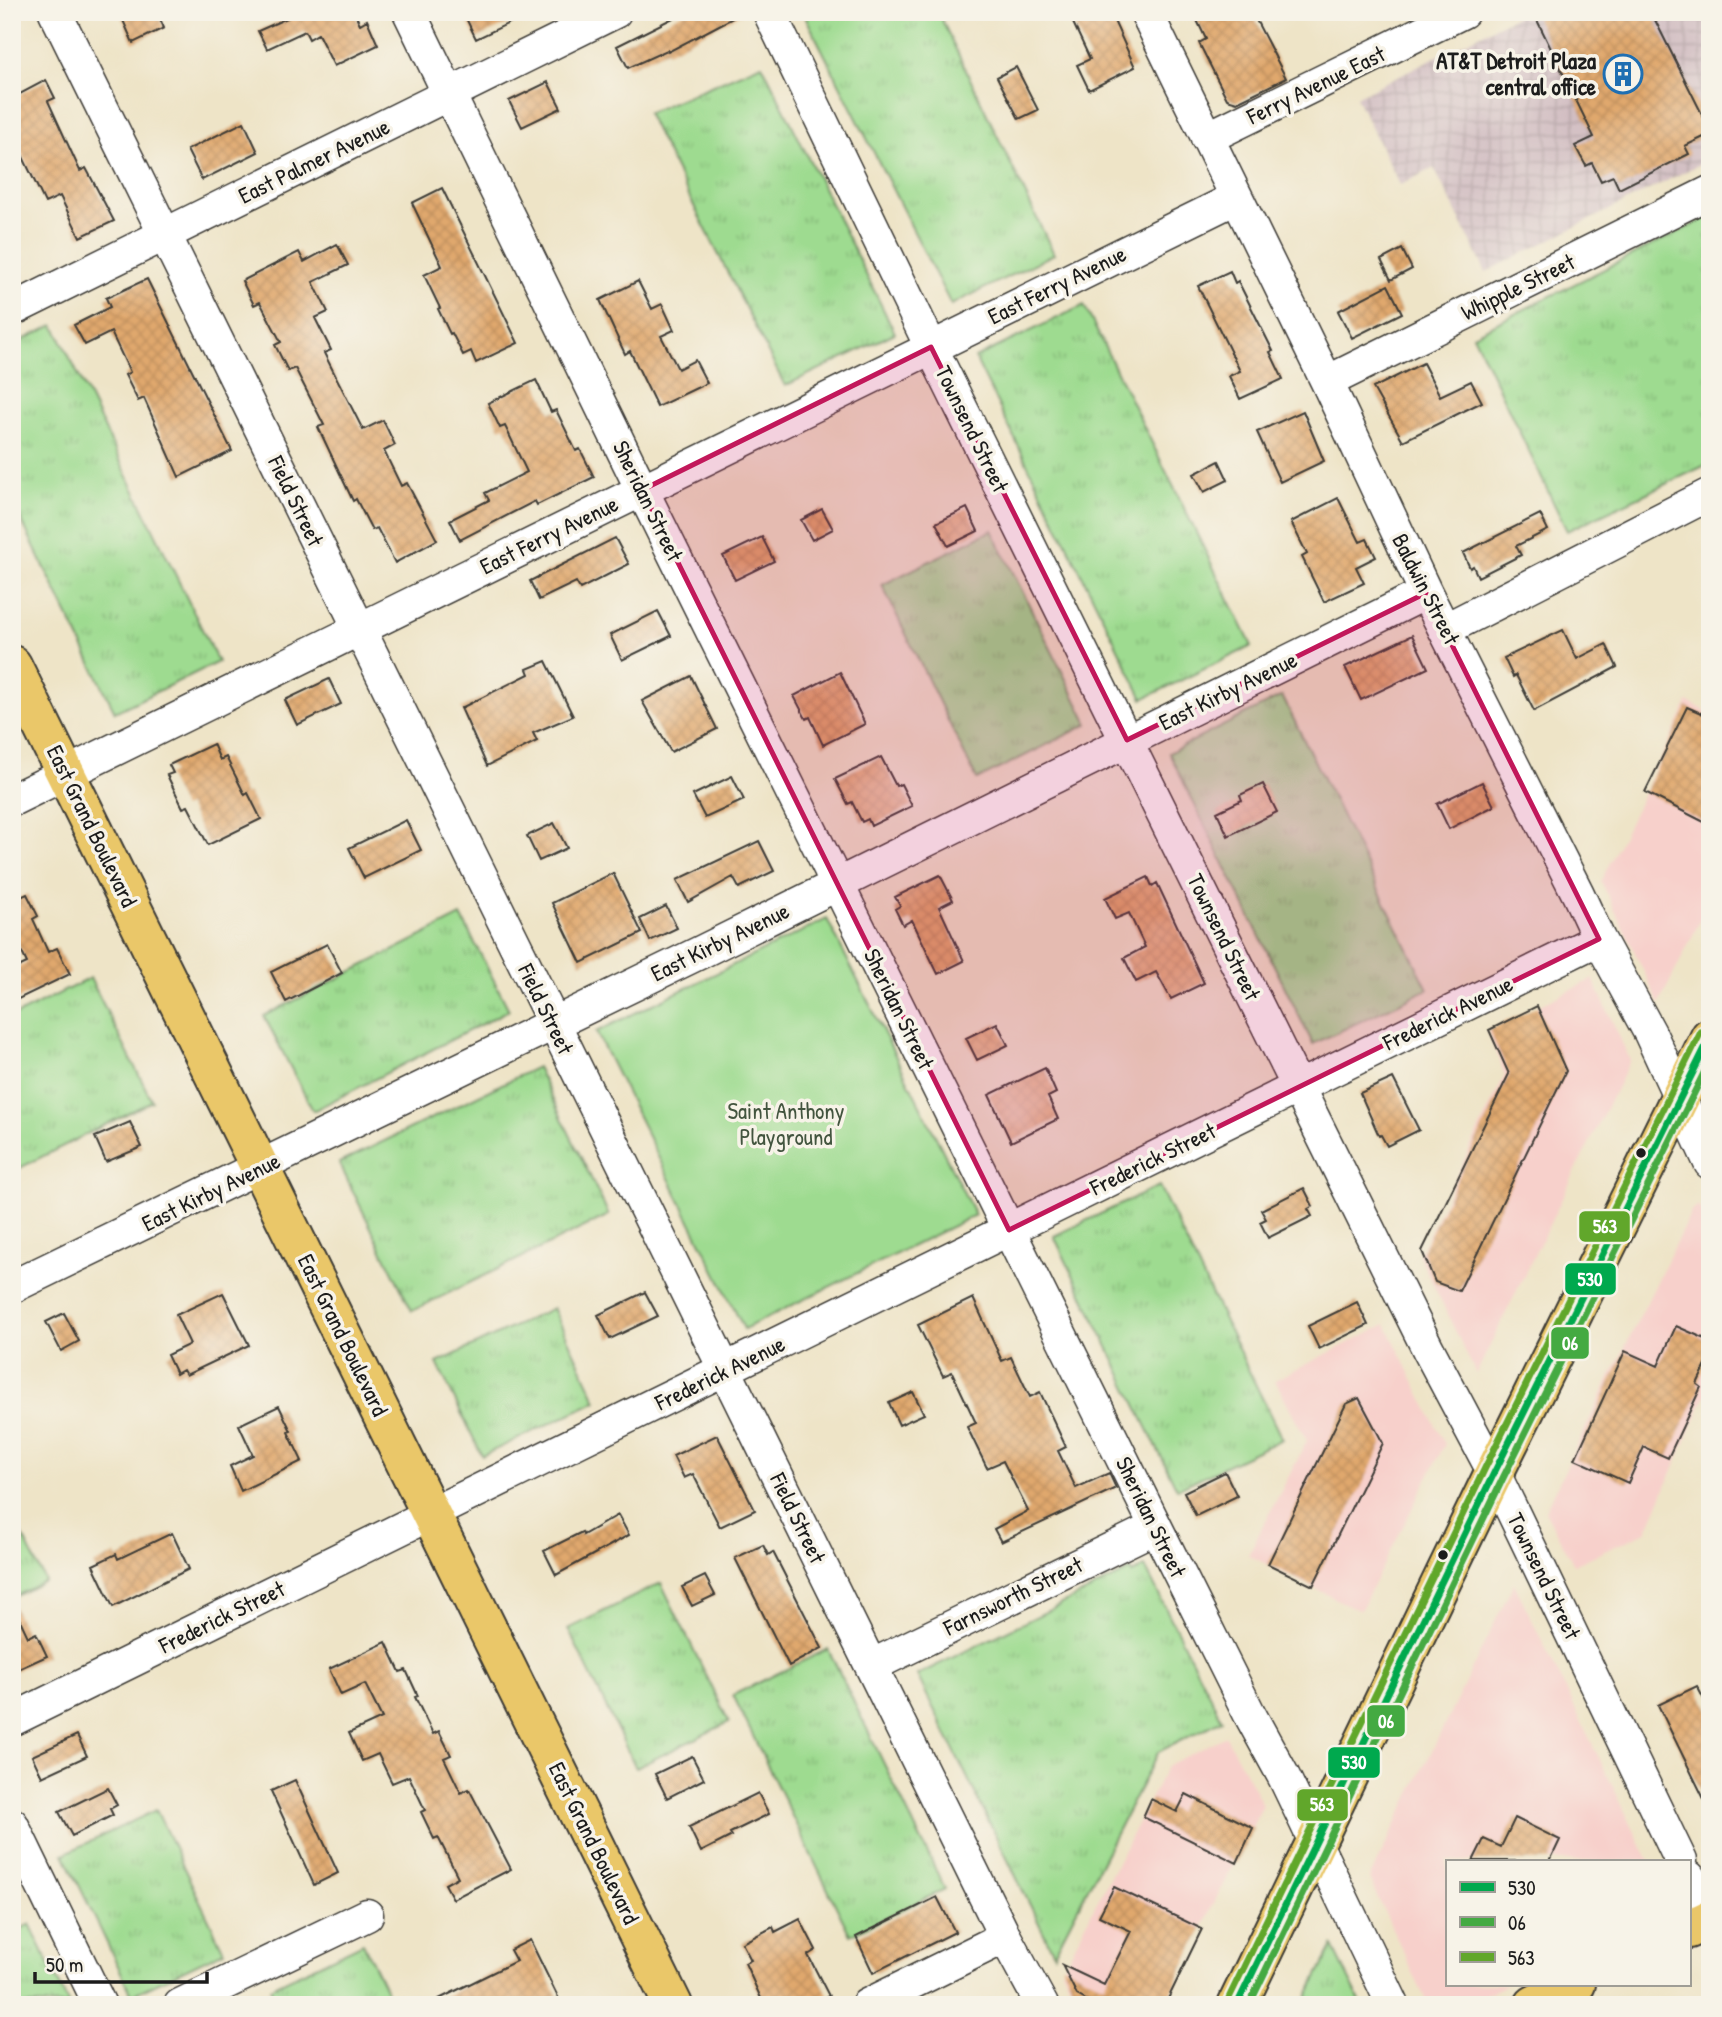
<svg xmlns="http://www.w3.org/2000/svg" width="1722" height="2017" viewBox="0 0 1722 2017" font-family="'Patrick Hand',sans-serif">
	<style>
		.built { fill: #f7d0cb }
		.industrial { fill: url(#industrial-grid) }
		.grass { fill: url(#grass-tufts); stroke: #5d7c56; stroke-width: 2 }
		.green { fill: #9edb90; stroke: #5d7c56; stroke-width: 2 }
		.building { fill: url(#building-cross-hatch) }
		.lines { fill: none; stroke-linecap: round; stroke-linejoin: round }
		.minor-casing { stroke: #3c3a36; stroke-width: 35 }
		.major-casing { stroke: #3c3a36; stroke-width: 42 }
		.minor { stroke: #fff; stroke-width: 32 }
		.major { stroke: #eac769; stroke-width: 38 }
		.bus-1-casing { stroke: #f7f3e8; stroke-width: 12 }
		.bus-2-casing { stroke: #f7f3e8; stroke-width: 12 }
		.bus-3-casing { stroke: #f7f3e8; stroke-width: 12 }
		.bus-1 { stroke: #00a94e; stroke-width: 7 }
		.bus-2 { stroke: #44aa42; stroke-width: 7 }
		.bus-3 { stroke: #61a72b; stroke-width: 7 }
		.marked { fill: #c2185b; fill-opacity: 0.2; stroke: #c2185b; stroke-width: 5; stroke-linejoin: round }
		.bus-dot { fill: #1c1c1c; stroke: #f7f3e8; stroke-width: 2.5 }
		.labels { text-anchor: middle; stroke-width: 7; stroke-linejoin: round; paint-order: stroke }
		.poi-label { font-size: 23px; font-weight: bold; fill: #1c1c1c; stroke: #f7f3e8; text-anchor: end }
		.street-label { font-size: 23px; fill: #1c1c1c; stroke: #f7f3e8 }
		.park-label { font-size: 23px; fill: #43553f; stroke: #f7f3e8 }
		.line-badge { stroke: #f7f3e8; stroke-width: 2.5 }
		.badge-label { font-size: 19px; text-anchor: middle; font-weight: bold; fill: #fff }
	</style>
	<defs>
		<pattern id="industrial-grid" width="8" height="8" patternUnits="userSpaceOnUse" patternTransform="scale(1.75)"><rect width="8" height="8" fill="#d2bec2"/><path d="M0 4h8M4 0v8" fill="none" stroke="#b4a3a6"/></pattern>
		<pattern id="grass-tufts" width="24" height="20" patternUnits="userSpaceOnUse" patternTransform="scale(1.75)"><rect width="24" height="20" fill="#9edb90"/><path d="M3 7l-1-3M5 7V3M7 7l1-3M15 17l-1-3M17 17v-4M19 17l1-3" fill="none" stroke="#88bb7c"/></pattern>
		<pattern id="building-cross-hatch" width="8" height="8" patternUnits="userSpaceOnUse" patternTransform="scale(1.75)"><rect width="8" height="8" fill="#e0a86d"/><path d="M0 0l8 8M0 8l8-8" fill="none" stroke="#c0905e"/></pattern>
	</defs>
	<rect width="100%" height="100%" fill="#f7f3e8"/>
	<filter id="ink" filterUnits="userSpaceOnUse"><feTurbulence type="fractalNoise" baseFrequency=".0143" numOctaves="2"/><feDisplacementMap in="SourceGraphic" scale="14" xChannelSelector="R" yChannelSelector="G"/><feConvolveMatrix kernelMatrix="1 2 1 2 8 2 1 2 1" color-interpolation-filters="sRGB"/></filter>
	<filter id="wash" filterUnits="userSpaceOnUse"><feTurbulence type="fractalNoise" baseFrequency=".00686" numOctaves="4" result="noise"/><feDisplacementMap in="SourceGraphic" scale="28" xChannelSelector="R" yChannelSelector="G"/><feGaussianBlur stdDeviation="1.57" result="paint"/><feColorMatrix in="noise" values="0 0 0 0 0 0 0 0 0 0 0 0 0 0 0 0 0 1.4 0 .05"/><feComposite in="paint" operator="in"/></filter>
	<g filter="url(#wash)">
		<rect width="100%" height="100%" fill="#eee4c7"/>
		<path class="built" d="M1688,702l22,11v187l-51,104 -58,-123z
			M1593,979l37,81 -154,314 -57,-119 86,-180 -18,-44z
			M1699,1206l11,22v157l-64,147 -72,33 -29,-54 147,-301z
			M1386,1324l59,120 -85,167 -112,-56 59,-114 -32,-61z
			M1514,1583l135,278h-202v123h61l-44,21h-36l-59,-126z
			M1226,1736l37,69 -100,200h-83l-18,-35 105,-204z"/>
		<path class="industrial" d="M1525,12h185v147l-224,113 -52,-104 -34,17 -44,-88z"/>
		<path class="grass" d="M803,12h135l116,242 -103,51z
			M762,64l133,269 -110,53 -138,-273z
			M1710,216v247l-143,68 -94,-196z
			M1084,305l168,341 -109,53 -168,-341z
			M54,325l164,337 -103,50 -103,-211v-156z
			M992,530l96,194 -111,56 -95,-195z
			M1282,696l146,293 -115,55 -144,-291z
			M461,916l48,94 -196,101 -49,-95z
			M90,978l62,123 -134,68 -6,-13v-139z
			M537,1067l72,148 -197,96 -73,-148z
			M1159,1186l123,253 -105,50 -123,-253z
			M553,1308l44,93 -115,55 -45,-93z
			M12,1514l33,67 -33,17z
			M1145,1567l77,153 -64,32 -104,202 -137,-279 214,-105 1,3z
			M661,1583l68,139 -93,46 -68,-139z
			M828,1649l117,240 -95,46 -117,-240z
			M156,1810l68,141 -92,44 -68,-141z
			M30,1924l39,81h-57v-72z
			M363,1943l30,62h-115l-8,-17z
			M1333,1946l29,59h-59z"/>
		<path class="green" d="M827,919l148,296 -231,114 -148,-297z"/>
		<g id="blocks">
			<path class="building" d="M134,12h23l7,16 -31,15 -11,-25z
				M295,12h59l6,12 7,-4 11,25 -44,21 -16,-32 -9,5 -4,-8 -38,18 -9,-18 38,-17z
				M463,12h69l-56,27z
				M685,12h59l-76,40 -1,-2 -39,18 -11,-22z
				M1068,12h42l25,55 -46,23 -12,-25 13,-6z
				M1193,12h48l4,8 9,-4 32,62 -49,24 -10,-3 -28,-56 7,-4z
				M1548,12h103l59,118v4l-25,12 4,8 -70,35 -6,-13 -12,5 -9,-18 -6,3 -11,-20 19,-9 -58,-119z
				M1016,67l22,43 -19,9 -22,-42z
				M46,80l9,18 -7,3 32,70 6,-3 28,53 -34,16 -20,-41 -15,7 -33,-69v-36z
				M548,82l13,26 -39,19 -13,-26z
				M244,122l14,30 -56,28 -15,-30z
				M442,188l76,155 -42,20 -5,-12 -8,4 -11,-22 -2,1 -12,-25 2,-1 -16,-33 18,-9 -30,-63z
				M337,244l11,21 -35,17 15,30 -13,6 16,32 -7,3 39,77 20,-10 12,25 -11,6 17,35 6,-3 30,57 -42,23 -18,-35 -5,2 -16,-31 -3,2 -35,-74 6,-2 -29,-57 -7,3 -13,-26 6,-3 -21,-40 -6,3 -12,-24 57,-29 5,10z
				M1402,249l10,20 -21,11 -10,-20z
				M1230,271l5,12 3,-2 35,70 -3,1 13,27 -43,20 -11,-23 11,-5 -42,-85z
				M147,279l85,172 -53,26 -35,-79 -6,3 -13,-26 5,-3 -19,-40 -26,13 -11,-20 36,-18 -4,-9z
				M638,281l14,28 10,-5 12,26 -13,6 17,33 17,-9 12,23 -50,24 -27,-56 -5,3 -25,-54z
				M1388,285l14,28 -50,25 -14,-27z
				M1423,363l17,33 31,-15 11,21 -79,39 -30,-53z
				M536,380l15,32 5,-2 20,41 4,-2 14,28 -57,28 -2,-4 -75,39 -10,-20 39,-20 -4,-7 42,-21 -22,-46 -5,2 -12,-25z
				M1303,411l21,50 -44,21 -23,-50z
				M1219,461l9,19 -24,12 -10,-18z
				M1338,498l22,44 7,-3 9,18 -20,10 8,16 -40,19 -22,-45 5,-3 -16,-32z
				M967,508l11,23 -30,15 -12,-23z
				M822,509l11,20 -21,11 -11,-20z
				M1540,514l8,16 -32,16 5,9 -43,22 -5,-11 -3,2 -7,-15z
				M762,537l12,24 -39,19 -12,-24z
				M615,538l14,26 -49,25 -4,-7 -37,18 -9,-19z
				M658,611l13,25 -49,24 -12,-25z
				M1563,630l14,29 29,-15 11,23 -83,44 -18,-36 -3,2 -9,-19z
				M1412,635l16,33 -67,32 -16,-33z
				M546,661l27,55 -40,17 4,8 -50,25 -26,-58 68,-34 -2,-5z
				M840,672l25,52 -42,21 -13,-28 -4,2 -12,-23z
				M691,676l26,53 -46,23 -29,-51z
				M329,679l12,25 -44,21 -12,-25z
				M1687,707l23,10v108l-65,-33z
				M213,744l7,16 6,-3 19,38 3,-2 13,26 -53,26 -20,-39 -5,2 -16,-33 6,-2 -4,-8z
				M881,757l15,29 5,-2 11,22 -41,20 -3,-7 -6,3 -10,-20 -4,2 -13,-25z
				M732,776l12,24 -39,18 -12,-23z
				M1482,782l12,24 -45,23 -12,-25z
				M1263,784l14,28 -49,24 -11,-24 25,-12 -2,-5z
				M406,820l15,30 -57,28 -15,-30z
				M554,823l13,25 -28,13 -12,-25z
				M759,841l15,30 -35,17 -6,-11 -45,25 -11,-22z
				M613,873l29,60 -61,30 -29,-60z
				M940,875l13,25 -14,7 25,54 -26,13 -26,-54 -9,5 -8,-16 5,-3 -5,-9z
				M1148,877l4,9 5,-3 47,100 -33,16 -15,-27 -20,10 -12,-24 21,-11 -16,-34 -14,6 -10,-21z
				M27,894l11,22 -5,3 15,33 9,-4 13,26 -58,28v-32l15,-7 -15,-31v-31z
				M666,906l11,22 -27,13 -10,-22z
				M327,944l15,29 -56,29 -15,-30z
				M1537,1006l29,65 -107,220 -24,-9 -13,-31 87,-177 -20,-44z
				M997,1023l11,22 -31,15 -11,-22z
				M1045,1068l11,25 -8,4 10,22 -47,23 -22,-47z
				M1393,1078l26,52 -32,16 -6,-11 -2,1 -19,-43z
				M130,1122l12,25 -36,15 -11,-25z
				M1304,1188l9,18 -5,3 4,7 -44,22 -8,-16 6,-3 -5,-9z
				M645,1292l13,24 -48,23 -12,-24z
				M223,1293l26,52 -63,30 -3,-5 -7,4 -9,-19 23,-11 -14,-29z
				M973,1298l29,63 9,-4 19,40 10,-5 26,55 -8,4 18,37 33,-15 7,15 -115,54 -7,-13 34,-18 -25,-50 -16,7 -20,-41 9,-4 -24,-51 -9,4 -25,-51z
				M1357,1302l11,23 -49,24 -11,-23z
				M64,1313l15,28 -18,10 -15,-29z
				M1676,1326l34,15v16l-13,27 4,3 -33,71 -24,-11 -16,36 -53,-24 50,-108 33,15z
				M913,1392l11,22 -25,11 -10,-22z
				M1359,1398l24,45 -70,143 -45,-22 78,-160z
				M279,1406l12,25 -3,1 14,29 -61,30 -11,-25 23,-11 -14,-30z
				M717,1435l38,75 -35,17 -27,-53 -9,4 -11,-22z
				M1225,1472l12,24 -41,20 -12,-24z
				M618,1515l11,20 -73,40 -12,-24 38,-19 1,3z
				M172,1533l17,36 -76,38 -20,-42 23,-11 2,5z
				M763,1545l5,10 5,-3 49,96 -33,18 -54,-108z
				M705,1576l10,19 -23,11 -10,-19z
				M12,1603l16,34 8,-4 11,23 -35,16z
				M386,1642l14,30 6,-2 12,26 -3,1 18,37 6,-3 12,24 -7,3 17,35 8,-4 42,80 -58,30 -8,-15 13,-7 -20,-40 -4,2 -13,-27 4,-2 -16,-34 -17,7 -14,-29 -16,7 -13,-28 33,-15 -17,-34 -24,11 -12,-26z
				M1697,1686l13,25v100l-52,-106z
				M77,1735l10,21 -45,21 -10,-21z
				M692,1756l12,23 -37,19 -12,-24z
				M295,1780l43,93 -24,12 -43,-94z
				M108,1788l9,17 -7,4 3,6 -41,21 -13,-24z
				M758,1793l11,21 -39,19 2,3 -31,16 -12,-25z
				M1186,1794l67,34 -16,35 -94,-46 8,-18 26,13z
				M1515,1818l45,22 -10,21h-77l11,-22 17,8z
				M1114,1887l88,42 -37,76h-70l-18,-10 -15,-30 42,20 27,-54 -32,-15z
				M937,1897l18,35 -82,41 -17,-36z
				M800,1919l16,31 -8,5 21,41 -17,9h-48l-19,-42 6,-3 -9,-17 31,-16 2,5z
				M530,1940l29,59 -12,6h-120l89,-44 -6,-11z"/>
		</g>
	</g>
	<g filter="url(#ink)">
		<use href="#blocks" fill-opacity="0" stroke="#3c3a36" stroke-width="2"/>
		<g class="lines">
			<defs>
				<path id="minor" d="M55,12l816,1654 134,271 37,68
					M409,12l233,478 514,1037 93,186 35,64 109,228
					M769,12l162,335 367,740 130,262 66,124 187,388
					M1146,12l181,370 99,211 152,301 21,45 51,94 60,130
					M1207,138l256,-126
					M12,310l603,-298
					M1327,382l383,-190
					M1446,629l264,-135
					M12,800l1224,-602
					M12,1287l689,-335 725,-359
					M871,1666l285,-139
					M12,1720l1587,-781
					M12,1824l88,181
					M1689,1877l21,44
					M180,2005l187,-90
					M867,2005l138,-68"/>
				<path id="major" d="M12,665l661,1340
					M1689,1929l21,-10
					M1237,2005l257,-532 216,-436
					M1534,2005l42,-21"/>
			</defs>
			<use href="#minor" class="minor-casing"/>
			<use href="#major" class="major-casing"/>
			<use href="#minor" class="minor"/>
			<use href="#major" class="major"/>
			<defs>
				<path id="bus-1" d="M1237,2005l257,-532 216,-435"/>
				<path id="bus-2" d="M1249,2005l254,-527 207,-417"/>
				<path id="bus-3" d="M1228,2000l257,-532 216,-436"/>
			</defs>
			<use href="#bus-1" class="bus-1-casing"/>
			<use href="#bus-2" class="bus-2-casing"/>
			<use href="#bus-3" class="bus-3-casing"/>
			<use href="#bus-1" class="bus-1"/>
			<use href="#bus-2" class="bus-2"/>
			<use href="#bus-3" class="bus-3"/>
		</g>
	</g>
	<path class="marked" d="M931,347l196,393 299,-147 173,346 -590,291 -367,-740z"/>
	<defs>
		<symbol id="building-ring" viewBox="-11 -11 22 22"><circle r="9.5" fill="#f7f3e8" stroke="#1f6fb2" stroke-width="1.5"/><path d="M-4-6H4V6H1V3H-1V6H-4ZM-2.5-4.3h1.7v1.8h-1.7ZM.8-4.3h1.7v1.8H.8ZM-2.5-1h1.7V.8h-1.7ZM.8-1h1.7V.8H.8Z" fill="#1f6fb2"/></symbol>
	</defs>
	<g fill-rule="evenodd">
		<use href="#building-ring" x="1601" y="52" width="44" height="44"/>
	</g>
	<g class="bus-dot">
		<circle cx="1641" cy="1153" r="6"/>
		<circle cx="1443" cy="1555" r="6"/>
	</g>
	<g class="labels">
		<g class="poi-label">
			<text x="1596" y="69">AT&amp;T Detroit Plaza<tspan x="1596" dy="26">central office</tspan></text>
		</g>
		<g class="street-label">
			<text transform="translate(1316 85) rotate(-26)" y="8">Ferry Avenue East</text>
			<text transform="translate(314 161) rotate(-26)" y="8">East Palmer Avenue</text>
			<text transform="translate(1057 285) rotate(-26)" y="8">East Ferry Avenue</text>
			<text transform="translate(1518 287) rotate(-26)" y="8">Whipple Street</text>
			<text transform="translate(972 429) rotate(64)" y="8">Townsend Street</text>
			<text transform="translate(296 501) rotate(64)" y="8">Field Street</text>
			<text transform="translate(648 501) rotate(64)" y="8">Sheridan Street</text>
			<text transform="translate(549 535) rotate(-26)" y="8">East Ferry Avenue</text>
			<text transform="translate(1426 589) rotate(63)" y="8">Baldwin Street</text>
			<text transform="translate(1228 691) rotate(-26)" y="8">East Kirby Avenue</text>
			<text transform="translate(92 826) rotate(64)" y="8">East Grand Boulevard</text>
			<text transform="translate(1224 937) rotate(64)" y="8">Townsend Street</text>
			<text transform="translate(720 942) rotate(-26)" y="8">East Kirby Avenue</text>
			<text transform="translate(546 1009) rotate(64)" y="8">Field Street</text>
			<text transform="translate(899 1009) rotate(64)" y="8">Sheridan Street</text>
			<text transform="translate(1448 1013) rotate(-26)" y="8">Frederick Avenue</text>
			<text transform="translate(1153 1159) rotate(-26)" y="8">Frederick Street</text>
			<text transform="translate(211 1192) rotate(-26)" y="8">East Kirby Avenue</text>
			<text transform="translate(343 1335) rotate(64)" y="8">East Grand Boulevard</text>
			<text transform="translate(720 1373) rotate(-26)" y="8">Frederick Avenue</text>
			<text transform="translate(1151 1517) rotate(64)" y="8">Sheridan Street</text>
			<text transform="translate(798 1518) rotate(64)" y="8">Field Street</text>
			<text transform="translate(1544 1576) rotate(64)" y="8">Townsend Street</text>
			<text transform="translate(1013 1596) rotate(-26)" y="8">Farnsworth Street</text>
			<text transform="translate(222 1617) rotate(-26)" y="8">Frederick Street</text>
			<text transform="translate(594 1843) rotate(64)" y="8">East Grand Boulevard</text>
		</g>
		<g class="park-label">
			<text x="786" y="1119">Saint Anthony<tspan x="786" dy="26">Playground</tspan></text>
		</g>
	</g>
	<g class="line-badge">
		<rect x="1578" y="1210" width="53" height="33" rx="7" fill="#61a72b"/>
		<rect x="1564" y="1262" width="53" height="34" rx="7" fill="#00a94e"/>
		<rect x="1550" y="1326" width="40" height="34" rx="7" fill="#44aa42"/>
		<rect x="1366" y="1704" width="40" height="34" rx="7" fill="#44aa42"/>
		<rect x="1327" y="1746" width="54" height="33" rx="7" fill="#00a94e"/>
		<rect x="1296" y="1788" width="53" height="34" rx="7" fill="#61a72b"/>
	</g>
	<g class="badge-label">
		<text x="1605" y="1233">563</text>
		<text x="1590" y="1286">530</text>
		<text x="1570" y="1350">06</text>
		<text x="1386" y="1728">06</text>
		<text x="1354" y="1769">530</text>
		<text x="1322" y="1811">563</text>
	</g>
	<rect width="1722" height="2017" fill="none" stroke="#f7f3e8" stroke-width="42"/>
	<rect x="1446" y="1860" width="245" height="126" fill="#f7f3e8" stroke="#9f9d96" stroke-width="2"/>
	<rect x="1460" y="1882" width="35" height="10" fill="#00a94e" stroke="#9f9d96" stroke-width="2"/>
	<text x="1508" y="1895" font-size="21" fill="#1c1c1c">530</text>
	<rect x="1460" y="1917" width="35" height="10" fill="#44aa42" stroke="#9f9d96" stroke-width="2"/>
	<text x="1508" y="1930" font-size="21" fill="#1c1c1c">06</text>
	<rect x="1460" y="1952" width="35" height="10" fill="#61a72b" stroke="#9f9d96" stroke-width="2"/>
	<text x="1508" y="1965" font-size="21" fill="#1c1c1c">563</text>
	<path d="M35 1972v10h172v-10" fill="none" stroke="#1c1c1c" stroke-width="3.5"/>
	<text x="46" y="1972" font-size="21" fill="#1c1c1c" stroke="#f7f3e8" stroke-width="5" paint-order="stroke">50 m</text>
</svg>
